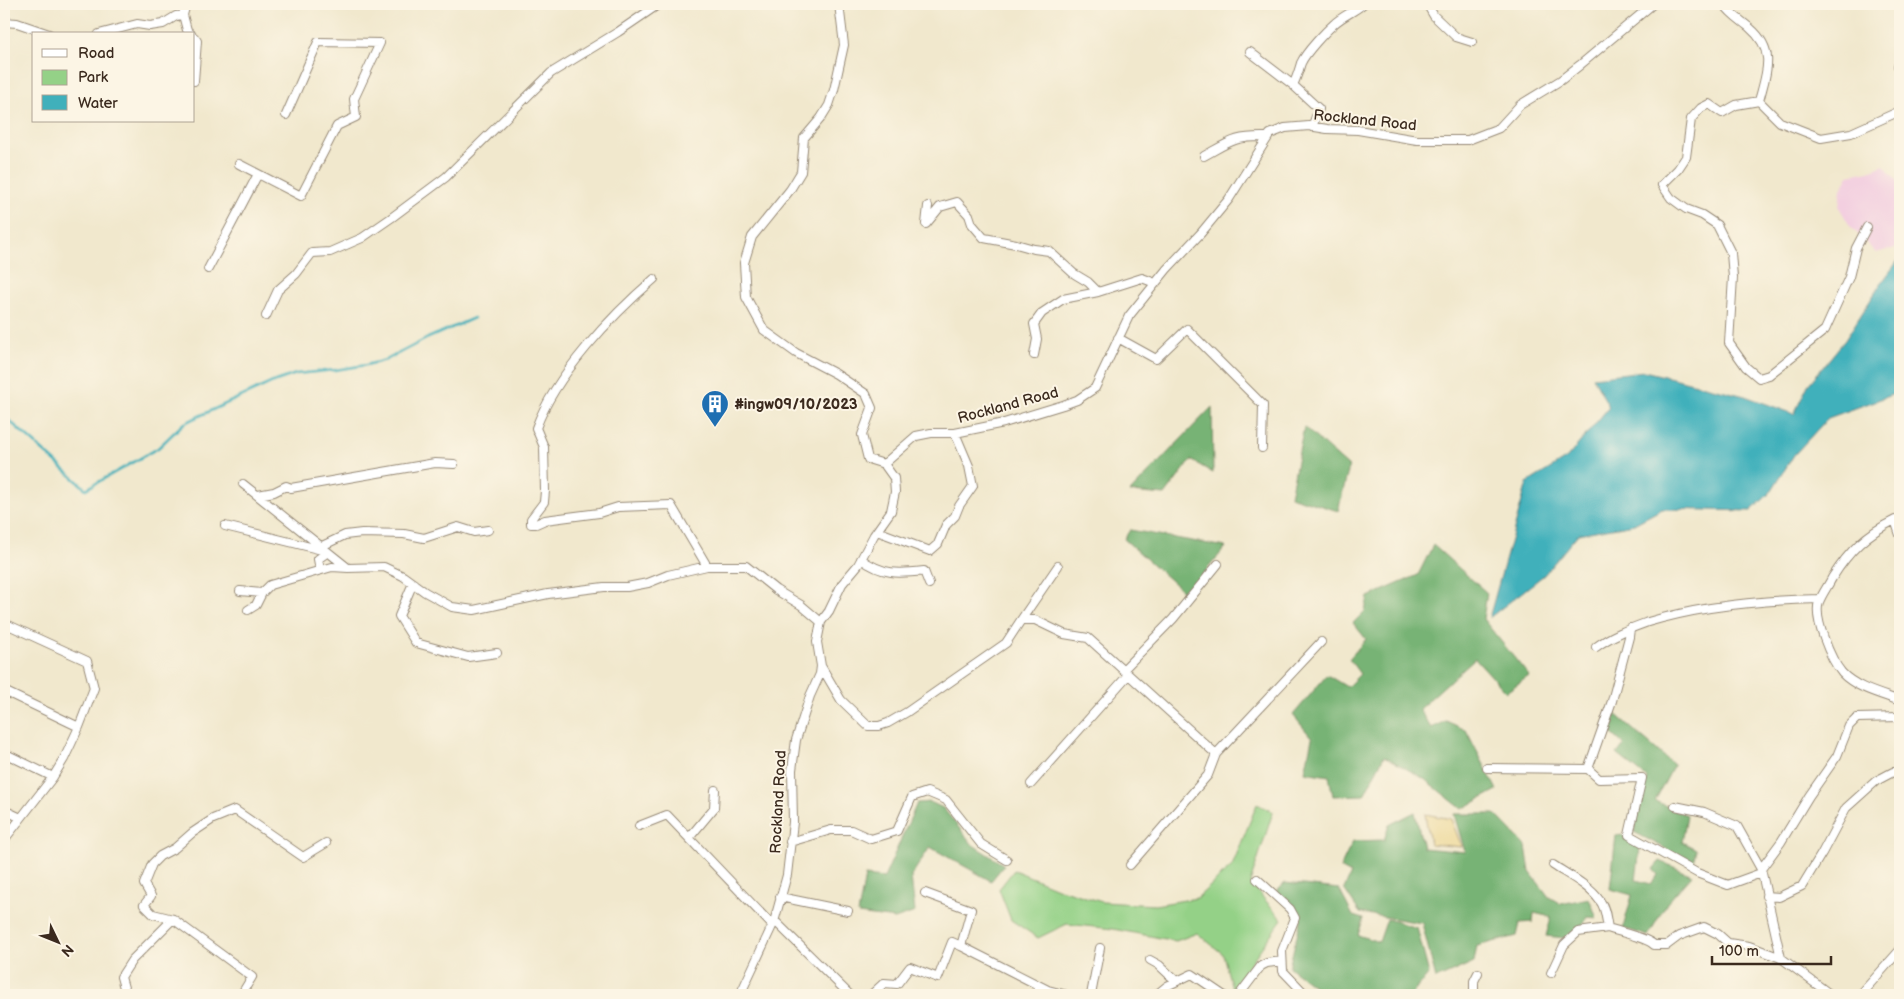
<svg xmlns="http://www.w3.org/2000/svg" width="1904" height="999" viewBox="0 0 1904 999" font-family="'Balsamiq Sans',sans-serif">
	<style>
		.built { fill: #f3cfe0 }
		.green { fill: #94d187; stroke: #687e52 }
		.forest { fill: #77b374; stroke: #596e49 }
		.sand { fill: #eeda9e; stroke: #94825e }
		.water { fill: #40b0bb; stroke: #3e6d6c }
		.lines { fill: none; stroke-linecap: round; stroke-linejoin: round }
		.stream { stroke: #40b0bb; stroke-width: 2.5 }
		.minor-casing { stroke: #968976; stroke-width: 10 }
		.minor { stroke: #fff; stroke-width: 8 }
		.labels { text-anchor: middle; stroke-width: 4; stroke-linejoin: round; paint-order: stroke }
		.street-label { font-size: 15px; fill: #3b2a1e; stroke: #fcf5e5 }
		.poi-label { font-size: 15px; font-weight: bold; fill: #3b2a1e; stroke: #fcf5e5; text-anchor: start }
	</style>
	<rect width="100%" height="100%" fill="#fcf5e5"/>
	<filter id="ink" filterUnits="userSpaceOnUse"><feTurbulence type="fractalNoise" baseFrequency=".02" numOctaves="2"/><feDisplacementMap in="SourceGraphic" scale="10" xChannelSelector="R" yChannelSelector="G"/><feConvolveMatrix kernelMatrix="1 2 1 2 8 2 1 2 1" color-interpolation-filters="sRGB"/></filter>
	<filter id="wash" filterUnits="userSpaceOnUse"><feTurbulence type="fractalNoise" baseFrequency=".0096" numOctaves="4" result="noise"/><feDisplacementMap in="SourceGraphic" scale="20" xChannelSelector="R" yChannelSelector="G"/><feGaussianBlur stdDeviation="1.12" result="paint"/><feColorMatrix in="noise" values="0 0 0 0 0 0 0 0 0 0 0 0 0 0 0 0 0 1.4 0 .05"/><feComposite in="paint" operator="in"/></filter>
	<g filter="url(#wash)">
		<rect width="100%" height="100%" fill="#f1e8cd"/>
		<path class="built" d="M1884,165l16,19v59l-5,5 -19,5 -26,-27 -11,-19 2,-18 8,-14 20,-4z"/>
		<path class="green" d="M1257,804l16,8 -23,71 32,36 -50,70 -9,-35 -26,-21 -21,8 -63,-12 -46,-5 -29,14 -27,-18 -12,-31 15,-19 43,18 45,14 53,3 42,-7 35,-32z"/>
		<path class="forest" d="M1212,407l1,66 -22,-13 -26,35 -35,-3z
			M1304,427l45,40 -11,44 -48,-15z
			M1130,530l96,17 -40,47 -62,-55z
			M1433,545l54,48 -4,26 46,57 -23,16 -31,-34 -56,51 12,19 15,-7 20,9 31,60 -35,19 -39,-31 -39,-22 -20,39 -31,1 -4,-20 -24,-4 7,-34 -19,-23 34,-40 20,12 13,-13 -11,-15 17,-20 -13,-16 12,-12 3,-14 50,-22z
			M1614,713l60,52 -19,36 32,14 -5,27 14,7 -3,14 -59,-31 13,-54 -30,-24 7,-9 -16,-15z
			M930,802l13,6 30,37 31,20 -13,16 -61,-34 -19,29 4,36 -20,7 -37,-5 7,-38 19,2 33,-75z
			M1415,812l8,36 42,4 -11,-38h41l31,32 4,26 19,25 12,7 28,-6 8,20 -10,-1 -5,9 -18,12 -18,-2 5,-19 -17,-4 -1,9 -13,1 -3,13 -40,10 -3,16 -38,17 -14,-56 -62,-10 -16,-24 7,-15 -11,-6 13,-27 31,-1 5,-15z
			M1623,834l17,14 -4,32 15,4 7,-9 -5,-6 7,-8 32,14 -25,28 -19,33 -25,-8 9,-33 -22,-6 6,-54z
			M1285,883l54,6 14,27 10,3 -5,16 21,7 8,-23 30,9 12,46 -18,21h-85l-37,-28 12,-48 -25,-27z"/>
		<path class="sand" d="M1425,814l26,5 11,28 -32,-3z"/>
		<path class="water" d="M1900,258v137l-3,-2 -69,25 -34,37 -24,38 -19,18 -89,-2 -28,15 -56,10 -34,41 -55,43 38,-135 40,-25 42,-51 -16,-30 51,-6 101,25 49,18 14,-29 37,-45 35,-55z"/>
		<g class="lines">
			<path class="stream" d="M4,416l82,73 72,-41 25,-24 12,-6 78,-36 23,-8 39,-4 31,-5 20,-5 42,-22 46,-20"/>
		</g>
	</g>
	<g filter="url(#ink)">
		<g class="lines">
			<defs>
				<path id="minor" d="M790,4h26
					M839,4l5,41 -10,45 -5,15 -8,13 -17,20 -3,34 -11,18 -38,47 -8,26 2,34 18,33 32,23 40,21 30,20 6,14 -10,27 6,24 16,5
					M1427,4l7,12 22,21 16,5
					M1724,4c6,10 18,17 26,24 27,23 16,46 9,73l21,21 41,16 30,-5 49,-22
					M183,15l4,15 4,4
					M4,22l13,1 32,11
					M99,34l38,-10 13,2 13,-2 13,-8 7,-1 3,-11
					M194,37l3,4 -3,40
					M1250,52l43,33 26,24 -7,18
					M1898,66l2,2
					M1293,85c4,-8 6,-15 8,-22 5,-11 24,-31 33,-39 8,-8 20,-12 29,-20
					M1759,101l-23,4 -14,8 -13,-9 -8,4 -10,11 -5,38 -8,12 -16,16 9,13 15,11 16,6 15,10 14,28 2,24 -4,66 17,24 13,11 10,-3 56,-45 24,-53 7,-29 11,-21
					M1204,156c27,-15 31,-20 64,-19
					M239,164l62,32 36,-70 19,-9 -2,-18 26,-56 -62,-1 -32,73
					M928,206l-2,18 14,-17 17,-5 12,13 3,9 12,14 32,6 18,5 15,2 24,22 15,9 10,10
					M208,269l50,-95
					M654,279c-42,36 -99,96 -118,149l8,19 1,44 -1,11 -13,17v5h5l9,-4 54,-7 19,-6 53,-2 36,61
					M266,316l12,-26 18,-16 16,-21 18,-1 32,-14 29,-20 55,-41 105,-104 67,-41 41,-28
					M1118,338l38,21 31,-30 76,76 -1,43
					M1034,355l3,-16 -3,-15 8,-11 21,-14 35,-7 44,-14 13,5
					M243,484l105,84 36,-1 19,9 22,16 27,15 22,3 74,-16 56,-7h23l21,-4 20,-8 39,-9h39l30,24 25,15 20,17
					M258,495l16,-3 12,-6 5,2 144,-25 19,1
					M225,526l101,25
					M877,531l53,20 8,-7 8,-19 9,-9 4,-10 14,-20 -4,-20 -14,-33
					M1900,535l-5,-15c-29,14 -46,31 -63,58 -4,8 -10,16 -13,24 -6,16 12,58 23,71 14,15 39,21 58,28
					M322,546l23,-11 17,-2 42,1 20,4 34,-11 16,5 14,-2
					M861,559c22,16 37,15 63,12l5,13
					M320,570l-2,-11 10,-7
					M413,583l-14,33 17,27 52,14 29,-4
					M240,591l22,2
					M248,610l8,-5 6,-12 8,-8 62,-18 16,1
					M1021,620l37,-54
					M4,623l83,38 7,27 -15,39 -15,32 -11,18 -49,63
					M1596,647c16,-12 33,-18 52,-25 56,-17 114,-22 172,-23
					M821,666l20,34 27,26h11l9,-3 19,-11 99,-69 15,-23h14l29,14 24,4 128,116
					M1123,670l50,-51 45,-55
					M4,691l75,36
					M4,753l49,24
					M1487,768l101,1 11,10 43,-1 -13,57 68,38 31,12 33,-12
					M1588,769l24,-68 17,-64 1,-9
					M1031,784l97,-109
					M1675,806l29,6 33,14 24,43
					M4,810l17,8
					M639,826l28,-11 105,110
					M689,838l25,-30 1,-18
					M790,842l41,-12h20l20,9 26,-8 15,-34 15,-5 19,8 35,44 26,16
					M1130,865l78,-90 8,-21 105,-112 -105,112
					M1553,865c15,10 36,20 47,36 6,7 6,18 8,27 11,4 40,10 46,17h13l12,-9 25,-9 14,7 10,9 21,3 32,12 50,37
					M1257,879l33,30 5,9 -13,33 1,20 23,24
					M925,893l46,17 -10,36 87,44 19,5
					M1766,896l13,1 23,-11 20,-33 24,-45 30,-27 17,-9h7
					M780,897l68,14
					M173,919l-20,-5 -9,-9 7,-9 -7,-12 8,-20 8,-8 15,-8 17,-15 21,-14 22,-9 68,47 23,-14
					M774,920l76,75
					M1781,958l-20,-89 20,-27 28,-46 28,-40 12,-30 8,-8 43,-1
					M1150,960l9,5 17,16
					M1551,973l13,-28 14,-13 30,-4
					M126,995l-5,-18 11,-17 41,-41 79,58 -11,18
					M740,995l34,-73 13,-47 6,-53 -1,-52 4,-30 14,-44 10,-22 1,-8 -4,-24 4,-20 8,-11 13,-27 16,-19 16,-30 17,-24 4,-19 -1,-14 -10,-14 32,-28 15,-3h24l49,-10 59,-18 14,-5 18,-12 34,-72 38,-47 34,-36 28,-34 41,-65 15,-6 24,-2 18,3 31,1 59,10h51l31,-12 21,-23 41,-25 19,-15 73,-61
					M871,995l13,-12 13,1 13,-17 28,11 14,-36 9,4
					M1032,995l11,-7
					M1091,995l9,-47
					M1156,995l11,-9 25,-12 31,21
					M1239,995l22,-29 6,-3 15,-2
					M1474,995v-14l4,-8
					M1860,995l40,-45"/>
			</defs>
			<use href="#minor" class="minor-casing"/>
			<use href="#minor" class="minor"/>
		</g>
	</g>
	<defs>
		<symbol id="building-pin" viewBox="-11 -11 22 30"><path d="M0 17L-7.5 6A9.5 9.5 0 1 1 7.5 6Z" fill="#1f6fb2" stroke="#fcf5e5"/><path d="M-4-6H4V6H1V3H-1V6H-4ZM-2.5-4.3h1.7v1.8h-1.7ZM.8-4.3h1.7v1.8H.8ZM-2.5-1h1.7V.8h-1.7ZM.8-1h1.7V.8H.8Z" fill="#fff"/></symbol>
	</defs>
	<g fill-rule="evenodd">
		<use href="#building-pin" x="699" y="388" width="32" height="43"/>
	</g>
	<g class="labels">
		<g class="street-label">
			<text transform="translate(1365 120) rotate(6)" y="5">Rockland Road</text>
			<text transform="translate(1008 405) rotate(-15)" y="5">Rockland Road</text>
			<text transform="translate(778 802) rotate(-87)" y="5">Rockland Road</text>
		</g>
		<g class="poi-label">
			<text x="734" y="409">#ingw09/10/2023</text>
		</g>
	</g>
	<rect width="1904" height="999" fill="none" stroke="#fcf5e5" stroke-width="20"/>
	<rect x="32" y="32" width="162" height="90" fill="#fcf5e5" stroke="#afa495"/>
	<rect x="42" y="49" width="25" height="8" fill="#ffffff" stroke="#afa495"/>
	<text x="78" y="58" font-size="15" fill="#3b2a1e">Road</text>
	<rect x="42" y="70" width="25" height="15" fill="#94d187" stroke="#afa495"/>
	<text x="78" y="82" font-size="15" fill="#3b2a1e">Park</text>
	<rect x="42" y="95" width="25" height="15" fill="#40b0bb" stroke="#afa495"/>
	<text x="78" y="108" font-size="15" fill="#3b2a1e">Water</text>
	<g transform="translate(58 942) rotate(133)" stroke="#fcf5e5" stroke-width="4" paint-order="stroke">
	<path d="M0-4L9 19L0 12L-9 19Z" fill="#3b2a1e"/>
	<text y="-8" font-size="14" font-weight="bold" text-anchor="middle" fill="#3b2a1e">N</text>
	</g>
	<path d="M1712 956v8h119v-8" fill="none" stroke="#3b2a1e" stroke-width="2.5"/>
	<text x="1719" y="956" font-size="15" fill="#3b2a1e" stroke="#fcf5e5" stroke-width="4" paint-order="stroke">100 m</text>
</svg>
